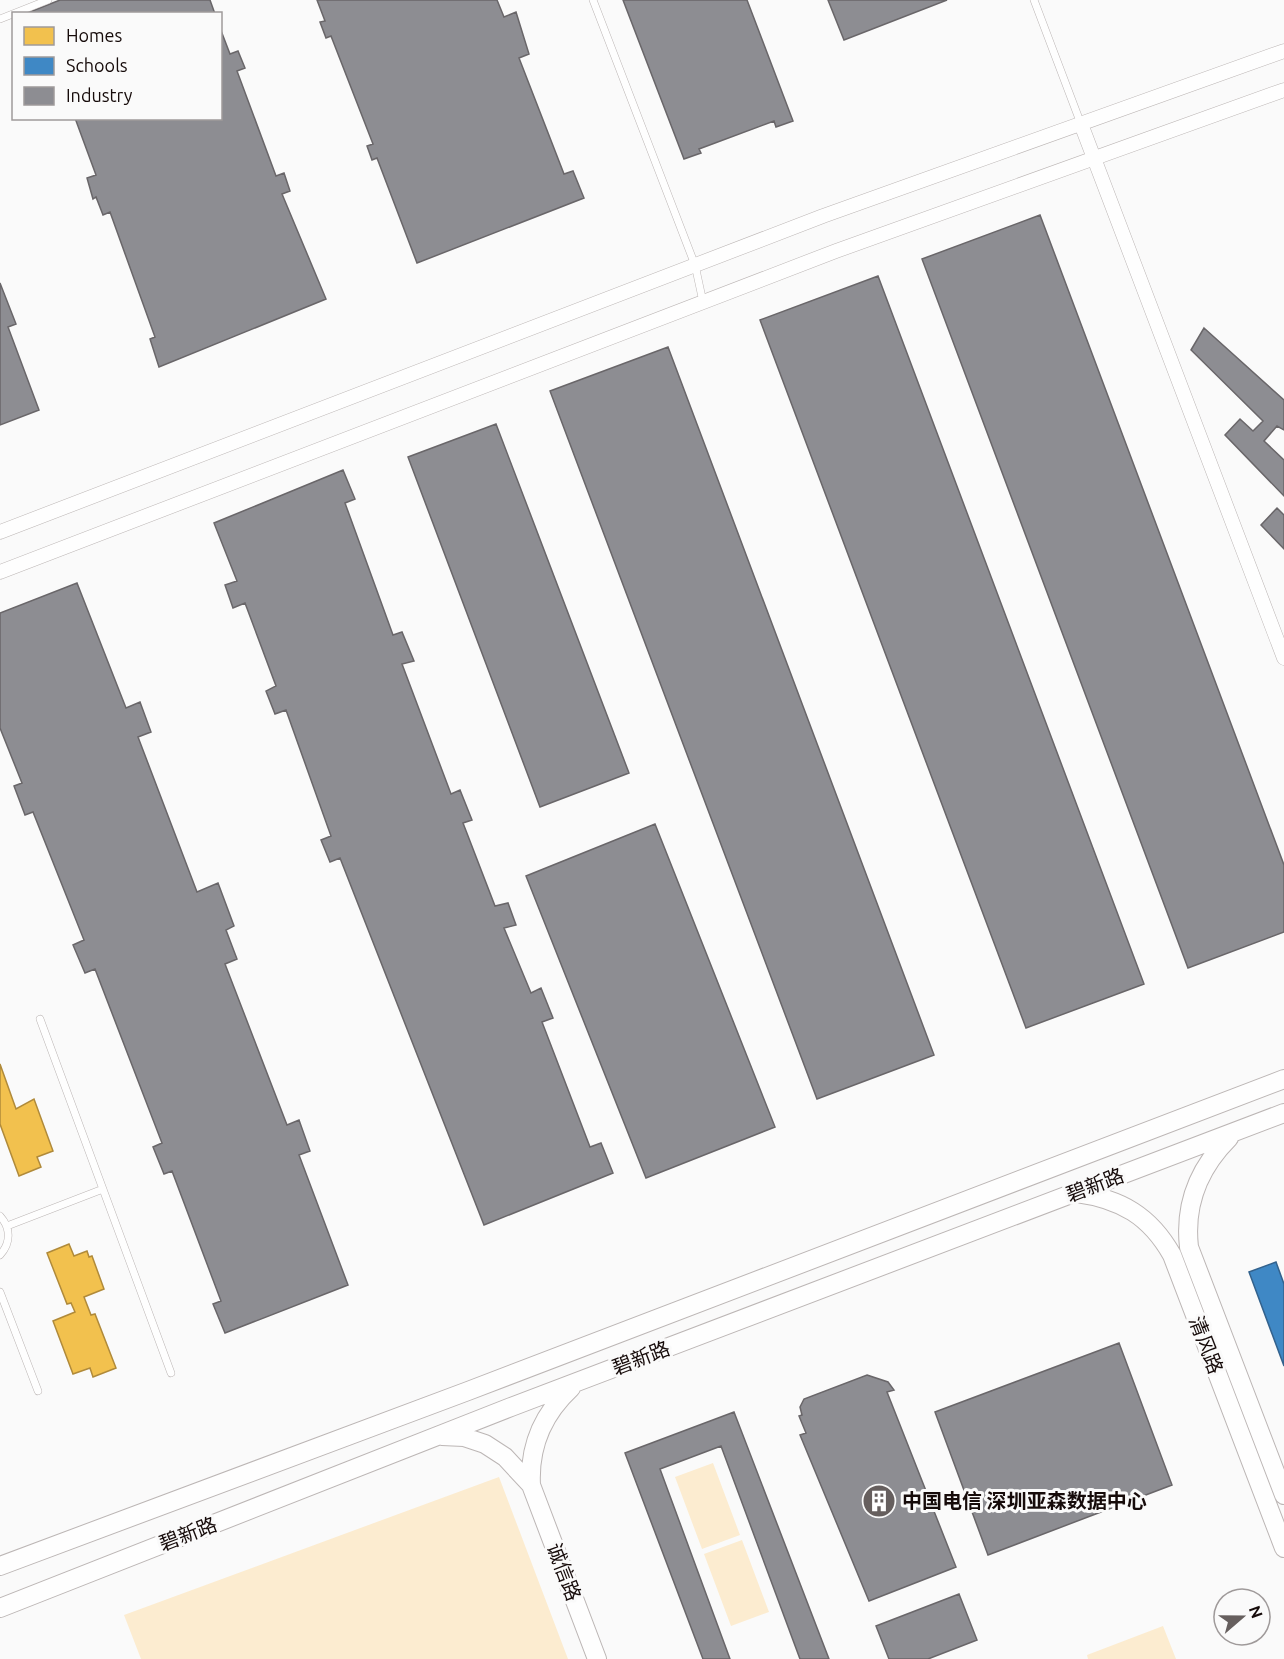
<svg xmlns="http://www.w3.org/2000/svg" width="1284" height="1659" viewBox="0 0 1284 1659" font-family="Ubuntu,'Noto Sans SC',sans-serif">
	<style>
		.green { fill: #fcecd0 }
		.homes { fill: #f2c14e; stroke: #b08a3a; stroke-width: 1.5 }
		.schools { fill: #3f88c5; stroke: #33628d; stroke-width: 1.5 }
		.industry { fill: #8d8d92; stroke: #696669; stroke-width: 1.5 }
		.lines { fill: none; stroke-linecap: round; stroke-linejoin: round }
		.lane-casing { stroke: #bcb6b5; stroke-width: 8 }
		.street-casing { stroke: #bcb6b5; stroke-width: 15 }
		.secondary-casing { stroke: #bcb6b5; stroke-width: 20 }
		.lane { stroke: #fefefe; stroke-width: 7 }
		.street { stroke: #fefefe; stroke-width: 14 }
		.secondary { stroke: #fefefe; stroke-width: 18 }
		.labels { text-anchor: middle; stroke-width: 6; stroke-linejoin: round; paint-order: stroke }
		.street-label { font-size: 20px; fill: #160b0a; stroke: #fafafa }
		.poi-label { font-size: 20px; font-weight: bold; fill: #160b0a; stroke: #fafafa; text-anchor: start }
	</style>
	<rect width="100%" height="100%" fill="#fafafa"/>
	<path class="green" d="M713,1463l27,72 -38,14 -27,-72z
		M499,1477l69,182h-427l-17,-44z
		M742,1540l27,72 -38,14 -27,-72z
		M1163,1626l13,33h-88l-1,-4z"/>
	<path class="homes" d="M0,1064l16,45 18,-10 19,52 -16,6 4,10 -22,9 -19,-52z
		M69,1244l5,12 13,-5 2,6 3,-1 12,33 -20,8 7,18 4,-1 21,54 -23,9 -3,-9 -17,6 -20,-53 22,-9 -4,-9 -4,1 -20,-51z"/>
	<path class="schools" d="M1276,1262l8,22v82l-35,-94z"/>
	<path class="industry" d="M60,0h150l5,14 -188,-1z
		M317,0h180l7,17 12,-5 13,42 -10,4 45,116 9,-3 11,27 -167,65 -40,-105 -5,2 -5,-14 6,-2 -42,-108 -5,2 -6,-16 5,-1z
		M623,0h124l46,121 -17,6 -2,-6 -75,28 2,4 -17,6z
		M828,0h119l-103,40z
		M220,28l10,26 8,-3 7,17 -8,3 39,105 8,-3 6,18 -8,3 44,105 -167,68 -9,-28 5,-2 -45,-125 -7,3 -7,-18 -3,2 -6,-21 9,-3 -21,-57h145z
		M1040,215l244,650v67l-96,36 -266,-709z
		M878,276l266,708 -118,44 -266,-708z
		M0,283l16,41 -8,3 31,83 -39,15z
		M1204,328l80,72v30l-7,-4 -13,15 20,19v36l-59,-61 15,-16 13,12 10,-10 -72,-71z
		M668,347l266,708 -117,44 -267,-708z
		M496,424l133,349 -89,34 -132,-350z
		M343,470l12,29 -10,4 48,132 9,-3 12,29 -12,3 49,130 9,-4 12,30 -9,3 32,83 13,-3 8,22 -12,3 27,65 10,-5 12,30 -11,4 48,125 11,-4 12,30 -129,52 -144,-367 -10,4 -9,-22 10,-4 -45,-126 -11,4 -9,-23 10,-5 -31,-83 -12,5 -8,-23 12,-4 -23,-58z
		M1277,508l7,7v34l-23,-24z
		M77,583l49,125 14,-6 11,30 -13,5 59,155 21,-9 16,43 -8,4 11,29 -12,5 62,161 12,-5 11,31 -11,4 49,130 -123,48 -12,-29 8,-3 -49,-130 -8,3 -11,-27 9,-4 -67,-174 -10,4 -12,-28 11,-5 -51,-128 -8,3 -11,-29 8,-3 -22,-55v-115z
		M655,824l120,303 -129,51 -120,-302z
		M1119,1343l53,142 -184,70 -53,-143z
		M867,1375l21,7 6,8 -7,2 69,175 -87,34 -69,-166 6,-2 -7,-17 3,-1 -2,-8 4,-8z
		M734,1412l95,247h-29l-79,-213 -61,23 70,190h-27l-78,-206z
		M959,1594l18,46 -49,19h-39l-13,-33z"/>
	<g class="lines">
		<defs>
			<path id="lane" d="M593,0l102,265 8,37
				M1034,0l47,124
				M0,19l48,-19
				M40,1019l131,354
				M0,1216c11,12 11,27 0,39
				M7,1226l96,-37
				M0,1292l38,99"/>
			<path id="street" d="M1081,124l203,534
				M0,532l823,-316 461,-165
				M0,572l836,-321 448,-161"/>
			<path id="secondary" d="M1229,1138c-30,30 -45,65 -40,109l95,248
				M1077,1193c44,6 73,23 95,62l112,293
				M442,1436l22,1 21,7 20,13 26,28 66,174
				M531,1485c-2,-38 12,-71 40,-97
				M0,1566l468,-175 816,-312
				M0,1608l511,-201 773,-294"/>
		</defs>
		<use href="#lane" class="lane-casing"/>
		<use href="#street" class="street-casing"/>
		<use href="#secondary" class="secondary-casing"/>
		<use href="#lane" class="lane"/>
		<use href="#street" class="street"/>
		<use href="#secondary" class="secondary"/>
	</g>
	<defs>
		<symbol id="building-disc" viewBox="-11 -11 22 22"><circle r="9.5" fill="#665f5e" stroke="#fafafa"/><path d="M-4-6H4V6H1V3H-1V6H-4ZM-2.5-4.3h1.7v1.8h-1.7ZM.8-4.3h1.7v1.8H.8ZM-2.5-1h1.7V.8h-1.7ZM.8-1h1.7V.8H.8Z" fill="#fff"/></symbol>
	</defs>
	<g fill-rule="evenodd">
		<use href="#building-disc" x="860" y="1482" width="38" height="38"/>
	</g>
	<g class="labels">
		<g class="street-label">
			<text transform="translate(1095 1185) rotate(-21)" y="7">碧新路</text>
			<text transform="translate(1206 1345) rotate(69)" y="7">清风路</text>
			<text transform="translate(641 1358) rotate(-21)" y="7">碧新路</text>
			<text transform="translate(188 1534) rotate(-21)" y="7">碧新路</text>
			<text transform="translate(564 1572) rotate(69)" y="7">诚信路</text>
		</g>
		<g class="poi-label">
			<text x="902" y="1508">中国电信 深圳亚森数据中心</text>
		</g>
	</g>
	<rect x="12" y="12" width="210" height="108" fill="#fafafa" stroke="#9f9a9a" stroke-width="1.5"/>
	<rect x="24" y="27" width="30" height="18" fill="#f2c14e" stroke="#9f9a9a" stroke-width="1.5"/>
	<text x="66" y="42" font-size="18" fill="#160b0a">Homes</text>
	<rect x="24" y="57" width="30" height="18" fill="#3f88c5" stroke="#9f9a9a" stroke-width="1.5"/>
	<text x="66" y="72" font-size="18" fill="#160b0a">Schools</text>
	<rect x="24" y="87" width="30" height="18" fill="#8d8d92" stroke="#9f9a9a" stroke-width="1.5"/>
	<text x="66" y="102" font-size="18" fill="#160b0a">Industry</text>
	<g transform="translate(1242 1617) rotate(70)"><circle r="28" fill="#fafafa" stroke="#9f9a9a" stroke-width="1.5"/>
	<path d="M0-4.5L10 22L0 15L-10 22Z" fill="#665f5e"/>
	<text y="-9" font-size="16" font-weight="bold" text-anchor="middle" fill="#160b0a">N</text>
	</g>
</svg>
